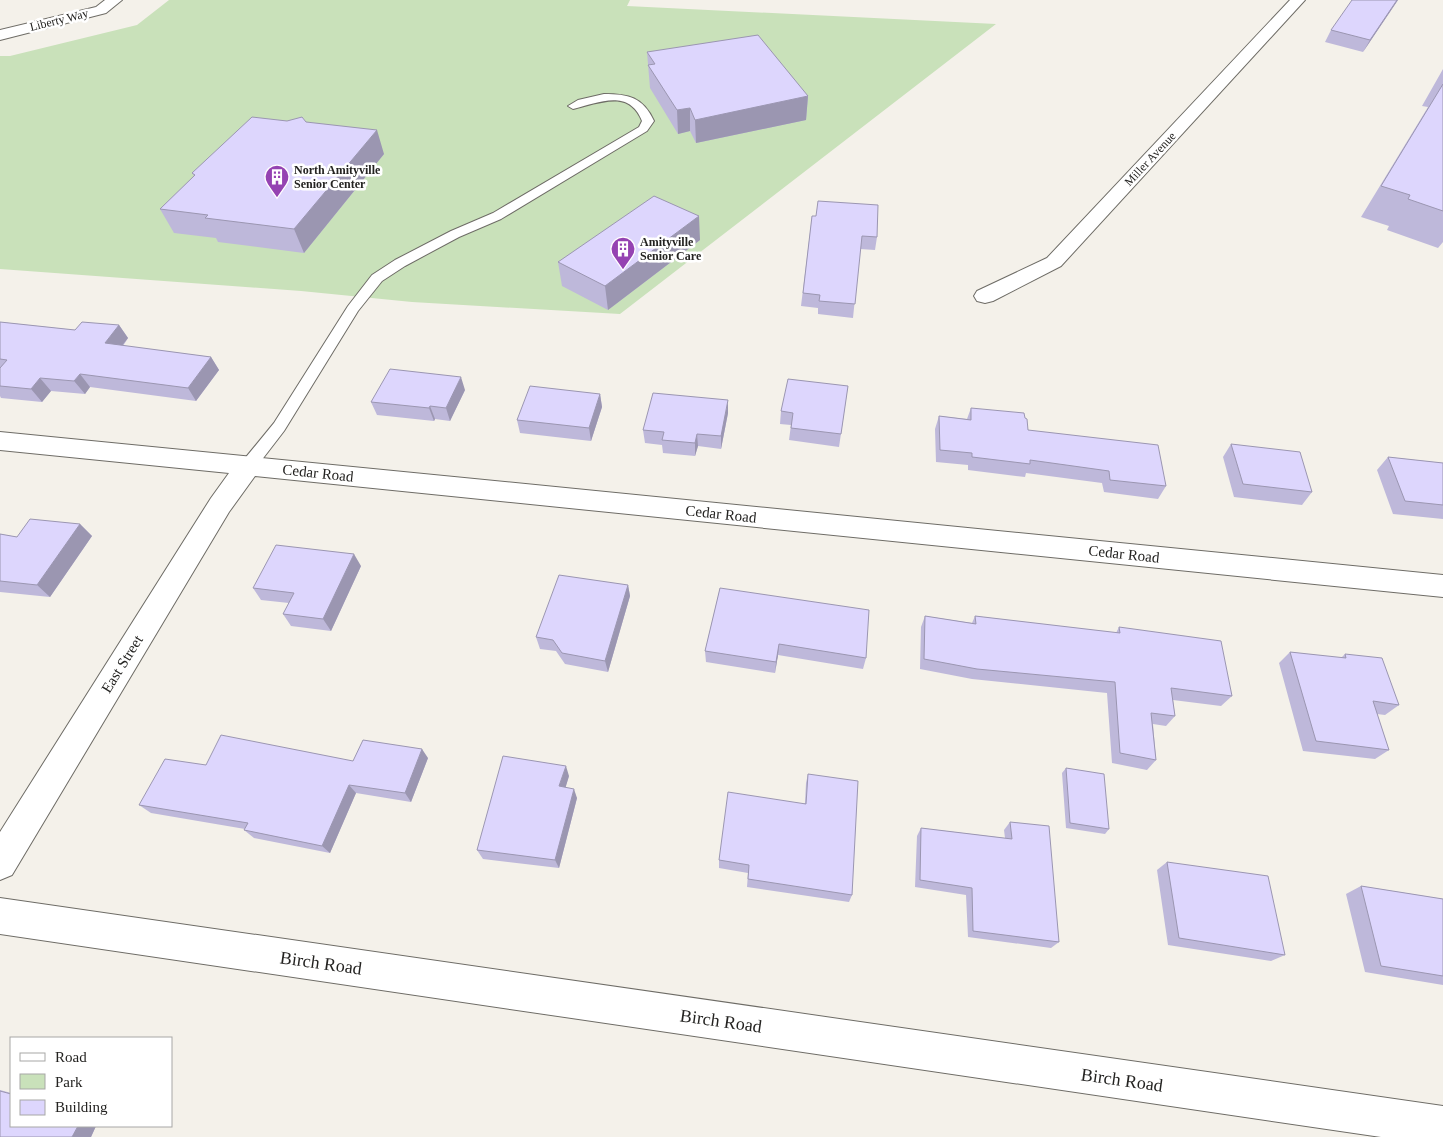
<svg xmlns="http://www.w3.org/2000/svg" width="1443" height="1137" viewBox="0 0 1443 1137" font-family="'Times New Roman',serif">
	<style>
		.green { fill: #c9e1ba }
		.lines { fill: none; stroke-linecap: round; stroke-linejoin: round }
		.lane-casing { stroke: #6e6c66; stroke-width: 2 }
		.street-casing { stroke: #6e6c66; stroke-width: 2 }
		.lane { fill: #fff; fill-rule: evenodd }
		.street { fill: #fff; fill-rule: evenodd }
		.wall { fill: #beb8da }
		.shaded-wall { fill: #9b96b1 }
		.building { fill: #ddd6fd; stroke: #9b96b1 }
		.labels { text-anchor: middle; stroke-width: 5; stroke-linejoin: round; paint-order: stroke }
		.far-street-label { font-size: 12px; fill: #242321; stroke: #fff }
		.far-poi-label { font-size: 12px; font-weight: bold; fill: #242321; stroke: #fff; text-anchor: start }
		.street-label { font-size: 15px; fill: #242321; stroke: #fff }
		.near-street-label { font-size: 18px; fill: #242321; stroke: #fff }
	</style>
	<rect width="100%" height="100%" fill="#f4f1ea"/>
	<path class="green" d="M169,0h461l-3,6 369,18 -376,290 -208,-12 -111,-11 -301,-22v-213h10l127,-31z"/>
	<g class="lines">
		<defs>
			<path id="lane" d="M604,94c24,0 39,3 50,27l-7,10 -146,88 -42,18 -54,29 -23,15 -24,30 -74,120 -30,39 -6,2 -6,-2 -2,-4 2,-4 32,-39 74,-117 24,-31 23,-15 56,-29 42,-18 146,-86 3,-6c-13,-33 -44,-18 -69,-12l-5,-3 10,-6z"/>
			<path id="street" d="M105,0h17l-16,13 -106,27v-10l96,-23z
				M1290,0h15l-244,266 -68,35 -8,2 -8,-2 -3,-5 3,-5 70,-33z
				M0,432l1443,143v22l-1188,-121 -26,36 -217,363 -12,5v-48l211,-334 18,-25 -229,-23z
				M0,898l1443,208v31h-62l-1381,-203z"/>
		</defs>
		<use href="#lane" class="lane-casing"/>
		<use href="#street" class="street-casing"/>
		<use href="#lane" class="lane"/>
		<use href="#street" class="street"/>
	</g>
	<path class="wall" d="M1398,0l-35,52 -38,-10 6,-12z
		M647,52l161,44 -2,24 -110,23 -6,-12 -12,3 -28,-46z
		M1443,69v173l-5,6 -51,-18 2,-4 -28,-9 67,-110 -6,-1z
		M287,121l19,1 78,32 -80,99 -86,-11 -2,-4 -42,-5 -14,-24 34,-33 -2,-3z
		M812,216l65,21 -2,13 -15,-1 -7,69 -35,-4v-6l-17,-2z
		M700,240l-92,70 -46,-24 -4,-24z
		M0,322l75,8 44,-5 9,13 -5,8 88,11 8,13 -23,31 -106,-14 -5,7 -34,-3 -9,11 -41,-4 -1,-2z
		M848,386l-9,61 -50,-7 2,-15 -11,-1 1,-13z
		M465,390l-15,31 -15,-2 -1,2 -57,-6 -6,-13z
		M600,394l2,13 -11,34 -71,-8 -3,-13z
		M971,408l54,10 3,12 138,56 -8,13 -54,-7 -2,-9 -76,-10 -1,4 -57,-7v-5l-32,-3 -1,-33 4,-13 28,3z
		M728,413l-7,36 -23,-3 -3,10 -32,-3 -1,-8 -17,-2 -2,-13z
		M1231,444l81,48 -10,13 -68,-8 -11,-40z
		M1388,457l55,6v56l-50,-5 -16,-44z
		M80,524l12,12 -42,61 -50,-5v-58l17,3z
		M361,566l-30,65 -40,-5 -8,-12 6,-11 -28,-3 -8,-12z
		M628,585l2,11 -22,76 -43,-8 -9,-13 -16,-2 -4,-12z
		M720,588l146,70 -3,11 -85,-14 -3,18 -69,-11 -1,-11z
		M925,616l47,7 3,-7 141,17 3,-6 113,69 -11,10 -48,-6 2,16 -9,10 -13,-2 3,36 -9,10 -35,-7 -5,-70 -135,-14 -52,-10 1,-42z
		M1290,652l51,6 4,-4 54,51 -14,10 -8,-1 12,36 -14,9 -72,-8 -24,-88z
		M428,758l-17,44 -55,-9 -26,60 -76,-15 -10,-8 1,-1 -94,-16 -12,-8 214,-44z
		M1066,768l43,61 -4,5 -39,-6 -4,-55z
		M808,774l44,121 -3,7 -102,-15 1,-14 -29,-5v-8l86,-57 1,-20z
		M569,776l-4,12 12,10 -18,70 -76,-9 -6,-9z
		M1010,822l49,120 -8,6 -83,-11 -2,-42 -51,-8 2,-51 4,-8 84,10 -1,-8z
		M1167,862l118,93 -14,6 -103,-16 -11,-75z
		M1361,886l82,13v86l-78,-13 -19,-78z
		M0,1090l11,3v33h85l-5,11h-91z"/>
	<path class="shaded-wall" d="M1397,0h1l-35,52 7,-12z
		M808,96l-2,24 -110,23 -1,-23z
		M690,108v23l-12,3 -1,-24z
		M377,130l7,24 -80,99 -10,-24z
		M699,216l1,24 -92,70 -3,-24z
		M119,325l9,13 -14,18 -9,-13z
		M211,357l8,13 -23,31 -8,-13z
		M80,374l10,13 -5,7 -11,-13z
		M461,377l4,13 -15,31 -4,-13z
		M40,378l11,13 -9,11 -11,-13z
		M600,394l2,13 -11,34 -2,-13z
		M728,400v13l-7,36v-13z
		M430,406l5,13 -1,2 -5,-13z
		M697,434l1,12 -3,10v-13z
		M80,524l12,12 -42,61 -13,-12z
		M354,554l7,12 -30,65 -8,-12z
		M628,585l2,11 -22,76 -3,-11z
		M779,644l-1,11 -3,18 1,-11z
		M422,749l6,9 -17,44 -6,-9z
		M566,766l3,10 -6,20 -4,-10z
		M349,785l7,8 -26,60 -8,-7z
		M574,789l3,9 -18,70 -4,-8z
		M78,1126h18l-5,11h-19z"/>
	<path class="building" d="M1352,0h45l-27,40 -39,-10z
		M758,35l50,61 -113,24 -5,-12 -13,2 -29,-45 7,-1 -8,-12z
		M1443,84v127l-35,-12 2,-4 -29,-9z
		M252,117l35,4 15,-4 4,5 71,8 -83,99 -89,-11 3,-3 -48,-6 35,-34 -3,-2z
		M654,196l45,20 -94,70 -47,-24z
		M818,201l60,4 -1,32 -15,-1 -7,68 -36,-3 1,-6 -17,-2 9,-77h4z
		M0,322l75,8 7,-8 37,3 -14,18 106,14 -23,31 -108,-14 -6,7 -34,-3 -9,11 -31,-3v-18l7,-8 -7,-1z
		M390,369l71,8 -15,31 -16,-2 -1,2 -58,-6z
		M788,379l60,7 -7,48 -50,-6 2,-15 -12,-2z
		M530,386l70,8 -11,34 -72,-8z
		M653,393l75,7 -7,36 -24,-2 -2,9 -33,-3 2,-8 -21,-2z
		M971,408l53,5 1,5 2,1 1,11 130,15 8,41 -56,-6 -1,-9 -79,-11v4l-58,-7v-4l-32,-3 -1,-34 32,4z
		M1231,444l69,8 12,40 -69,-8z
		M1388,457l55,6v42l-38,-4z
		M30,519l50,5 -43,61 -37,-4v-47l17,3z
		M276,545l78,9 -31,65 -40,-5 11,-21 -41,-5z
		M559,575l69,10 -23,76 -43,-8 -9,-13 -17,-3z
		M720,588l149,22 -3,48 -87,-14 -3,18 -71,-11z
		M925,616l51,8 -1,-8 145,17 -1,-6 102,14 11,55 -61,-8 4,28 -24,-3 5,47 -36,-7 -5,-71 -138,-13 -53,-10z
		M1290,652l56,6 -1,-4 37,4 17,47 -26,-4 16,49 -73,-9z
		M221,735l132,26 10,-21 59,9 -17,44 -56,-8 -27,61 -78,-16 4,-7 -109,-18 26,-46 41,6z
		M503,756l63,10 -7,20 15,3 -19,71 -78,-10z
		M1066,768l38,6 5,55 -39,-6z
		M808,774l50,7 -6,114 -104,-16 1,-14 -30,-5 9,-68 78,12z
		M1010,822l39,4 10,116 -86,-11 -1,-43 -52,-8 1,-52 91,11z
		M1167,862l101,14 17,79 -106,-17z
		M1361,886l82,13v77l-62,-10z
		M0,1091l11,3v32h67l-6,11h-72z"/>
	<defs>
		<symbol id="building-pin" viewBox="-11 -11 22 30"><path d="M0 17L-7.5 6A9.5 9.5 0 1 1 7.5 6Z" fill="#9543b2" stroke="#fff"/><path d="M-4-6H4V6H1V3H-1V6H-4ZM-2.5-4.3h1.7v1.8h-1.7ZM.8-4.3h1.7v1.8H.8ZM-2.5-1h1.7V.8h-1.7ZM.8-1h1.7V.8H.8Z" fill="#fff"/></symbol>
	</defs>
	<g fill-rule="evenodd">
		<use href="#building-pin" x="263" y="163" width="28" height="38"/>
		<use href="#building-pin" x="609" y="235" width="28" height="38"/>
	</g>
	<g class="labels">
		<g class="far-street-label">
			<text transform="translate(59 20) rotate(-14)" y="4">Liberty Way</text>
			<text transform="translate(1150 159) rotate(-47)" y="4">Miller Avenue</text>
		</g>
		<g class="far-poi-label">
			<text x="294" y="174">North Amityville<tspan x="294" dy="14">Senior Center</tspan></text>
			<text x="640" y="246">Amityville<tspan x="640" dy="14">Senior Care</tspan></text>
		</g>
		<g class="street-label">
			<text transform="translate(318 473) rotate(6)" y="5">Cedar Road</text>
			<text transform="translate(721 514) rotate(6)" y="5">Cedar Road</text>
			<text transform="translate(1124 554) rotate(6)" y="5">Cedar Road</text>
			<text transform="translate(122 664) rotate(-58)" y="5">East Street</text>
		</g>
		<g class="near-street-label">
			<text transform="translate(321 963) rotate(8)" y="6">Birch Road</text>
			<text transform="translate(721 1021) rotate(8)" y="6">Birch Road</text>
			<text transform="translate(1122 1080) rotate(8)" y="6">Birch Road</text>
		</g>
	</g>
	<rect x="10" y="1037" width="162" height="90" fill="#ffffff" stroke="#a7a7a6"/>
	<rect x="20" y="1053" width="25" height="8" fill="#ffffff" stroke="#a7a7a6"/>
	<text x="55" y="1062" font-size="15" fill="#242321">Road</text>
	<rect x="20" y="1074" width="25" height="15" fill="#c9e1ba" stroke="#a7a7a6"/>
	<text x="55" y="1087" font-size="15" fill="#242321">Park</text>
	<rect x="20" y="1100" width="25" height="15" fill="#ddd6fd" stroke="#a7a7a6"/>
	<text x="55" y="1112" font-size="15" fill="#242321">Building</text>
</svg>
